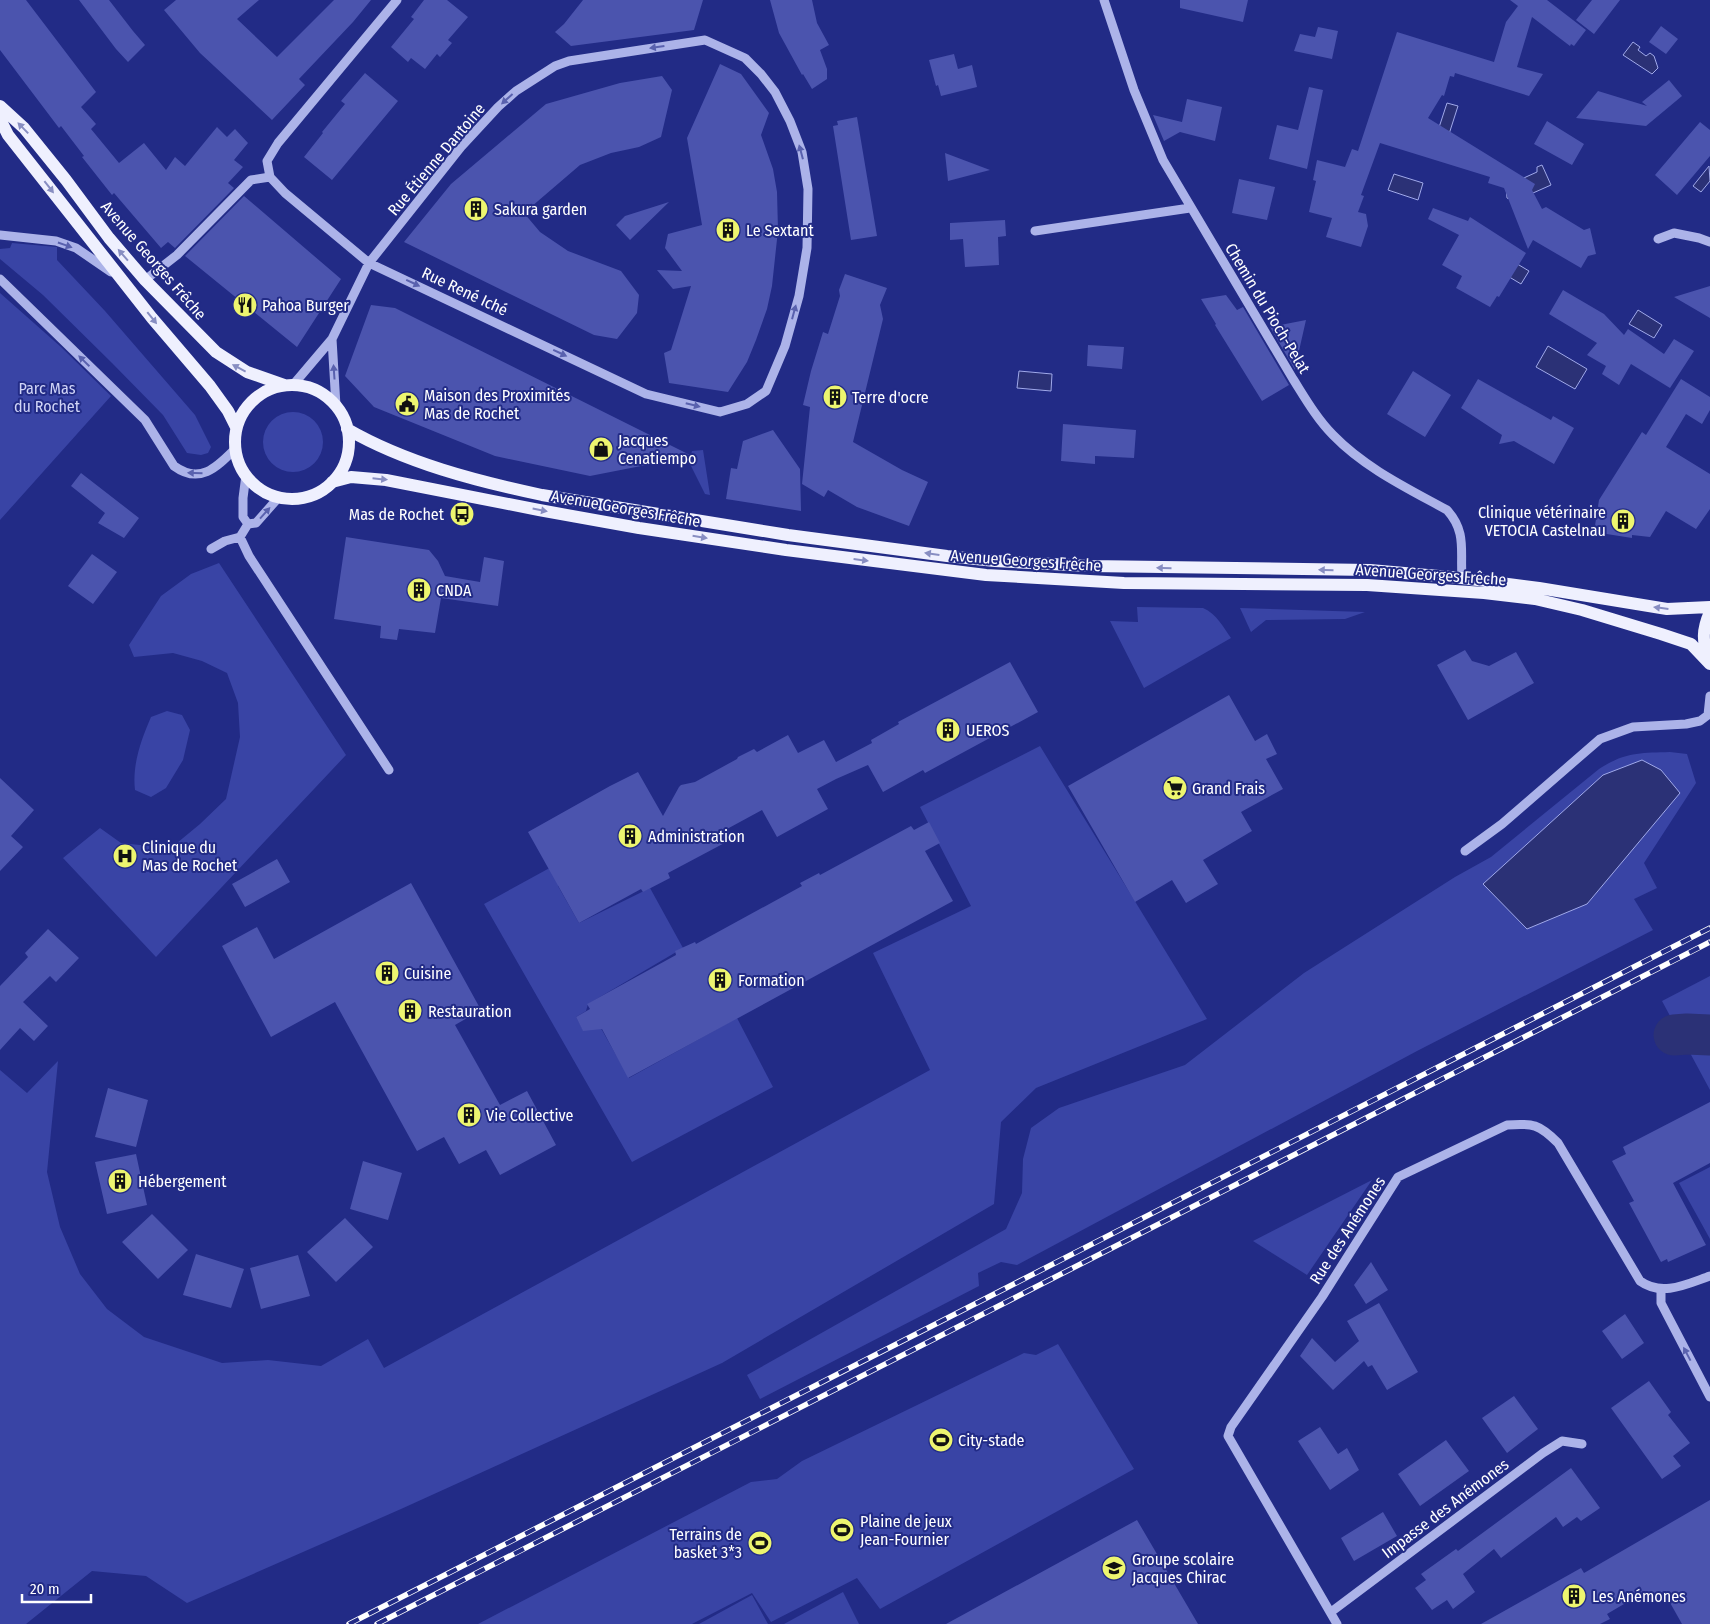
<svg xmlns="http://www.w3.org/2000/svg" width="1710" height="1624" viewBox="0 0 1710 1624" font-family="'Fira Sans Condensed',sans-serif">
	<style>
		.green { fill: #3944a5 }
		.water { fill: #2b3176; stroke: #a0a9ea }
		.lines { fill: none; stroke-linecap: round; stroke-linejoin: round }
		.river { stroke: #2b3176; stroke-width: 41 }
		.building { fill: #4b54ae }
		.minor { stroke: #acb3e9; stroke-width: 9 }
		.major { stroke: #eff0fe; stroke-width: 12 }
		.rail-casing { stroke: #fff; stroke-width: 5.5 }
		.rail { stroke: #222b86; stroke-width: 4; stroke-dasharray: 11; stroke-linecap: butt }
		.oneway { fill: #5961ae }
		.oneway2 { fill: #888ec2 }
		.labels { text-anchor: middle; stroke-width: 4; stroke-linejoin: round; paint-order: stroke }
		.street-label { font-size: 16px; fill: #fff; stroke: #222b86 }
		.poi-label { font-size: 16px; fill: #fff; stroke: #222b86; text-anchor: start }
		.park-label { font-size: 16px; fill: #d0d4f7; stroke: #222b86 }
	</style>
	<rect width="100%" height="100%" fill="#222b86"/>
	<path class="green" d="M12,243l45,4v13l48,51 90,104 16,32 -3,6 -7,2 -14,-2 -24,-38 -51,-52 -69,-68 -43,-36v-10l10,-1z
		M0,293l61,54 50,49 -111,124z
		M263 442a30 30 0 1 1 60 0a30 30 0 1 1-60 0Z
		M703,450l7,45 -5,-1 -16,-32 3,-11z
		M219,563l127,192 -190,202 -93,-99 37,-30 21,15 28,3 28,-3 23,-19 26,-25 14,-62 -2,-34 -11,-30 -25,-12 -29,-8 -39,4 -5,-12 32,-49 30,-22z
		M1137,607l66,1c14,6 20,19 28,30l-87,50 -34,-67 28,1z
		M1240,608l125,4 -20,7 -79,1 -15,12z
		M167,711l15,4 8,15 -7,30 -17,28 -15,9 -16,-7c-3,-25 6,-50 16,-73z
		M1040,746l167,273 -171,69 -35,34 -7,82 -272,159 -321,146 -214,94 -41,-27 -54,-5 -66,53h-26v-554l27,23 31,-32 -11,111 13,55 20,47 27,35 37,28 78,26 46,-3 53,6 47,-27 16,29 546,-298 -57,-117 98,-47 -51,-99z
		M1670,752l17,2 9,29 -52,80 13,25 -23,11 19,31 -236,121 -400,214 -16,-3 -23,11 1,13 -219,113 -13,-24 259,-146 16,-36 1,-34 8,-31 28,-20 126,-43 119,-92 151,-96 36,-20 108,-88c26,-17 41,-16 71,-17z
		M566,859l-8,27 21,37 71,-35 33,60 -95,56 -2,7 -10,6 7,13 15,-7 31,55 108,-60 36,69 -141,75 -148,-258z
		M1710,976v114l-48,-89z
		M1710,1167v72l-31,-56z
		M1372,1180l-65,95 -54,-34z
		M1058,1344l76,125 -254,140 -23,-31 -86,44 -19,-29 -60,31h-214l273,-142 26,-3 25,-18 222,-108 12,2z
		M843,1592l16,32h-75z
		M752,1595l16,29h-69z"/>
	<path class="water" d="M1633,42l7,5 -2,3 8,6 4,-3 4,3 4,12 -6,6 -29,-19z
		M1447,103l11,3 -16,50 -11,-4z
		M1542,165l9,20 -36,16 -8,-3 -1,-12 31,-14v-5z
		M1709,166l1,15 -9,11 -8,-6z
		M1394,174l29,9 -5,17 -30,-10z
		M1504,256l25,15 -8,13 -25,-15z
		M1638,310l24,15 -8,13 -25,-14z
		M1548,346l39,23 -12,20 -39,-22z
		M1019,371l33,3 -1,17 -34,-3z
		M1642,760l19,10 19,23 -93,111 -60,25 -44,-45 120,-109z"/>
	<g class="lines">
		<path class="river" d="M1674,1035l13,-1 23,1"/>
	</g>
	<path class="building" d="M0,0h26l70,92 -15,15 15,17 -5,5 28,34 25,-20 22,27 9,-13 10,9 32,-39 10,10 8,-8 13,14 -14,17 9,7 -15,16 6,5 -59,60 -7,-6 -7,6 -47,-55 -2,2 -30,-38 2,-1 -23,-30 -2,2 -59,-78z
		M79,0h30l24,31 12,14 -17,17 -12,-13z
		M176,0h83l-22,19 40,38 57,-57h37l-18,22 -54,57 6,6 -33,35 -72,-67 -36,-43z
		M424,0h23l21,17 -20,23 4,3 -12,14 -3,-3 -12,15 -14,-11 -3,4 -17,-15 23,-28 -3,-2z
		M583,0h120l-9,30 -123,16 -16,-14 9,-8z
		M770,0h42l5,23 12,22 -9,5 7,19v10l-15,10 -9,-15 -1,1 -23,-42z
		M1180,0h68l-5,22 -63,-14z
		M1510,0h37l39,30 -12,16 -3,-2 -1,2 -38,-29 -15,50 26,7 -14,22 -74,-23 -1,4 -4,-1 -6,20 -2,-1 -14,23 107,66 -3,6 10,19 4,-2 38,23 6,-2 6,26 -8,2 -7,12 -48,-28 -5,9 -24,-61 -16,-5 2,-6 -110,-34 -19,52 3,1 -6,16 8,2 2,12 -7,21 -35,-10 6,-19 -23,-6 7,-31 -3,-1 4,-20 28,7 7,-18 6,2 39,-119 97,30 12,-40 12,-16z
		M1592,0h28l-26,34 -18,-14z
		M1661,26l17,13 -12,15 -17,-12z
		M1318,27l20,4 -6,28 -38,-8 6,-17 15,3z
		M954,54l4,15 14,-4 5,22 -36,9 -3,-11 -2,1 -7,-26z
		M720,64l21,10 28,39 -8,22 12,34 4,23 1,38 -6,56 -5,23 -11,31 -9,22 -19,30 -59,-9 -5,-30 7,-3 20,-64 -18,3 -16,-19 25,1 -17,-23 3,-14 34,-9 -15,-87z
		M365,73l33,28 -66,79 -28,-23 19,-24 -1,-1 23,-28 -4,-3z
		M662,76l10,14 -11,47 -22,10 -28,6 -31,12 -56,48 16,19 28,19 53,20 18,24 -2,18 -20,26 -23,-4 -190,-93 47,-58 95,-80 74,-21z
		M1669,80l13,16 -36,30 -70,-8 22,-27 49,15 -5,-4z
		M1309,87l14,3 -16,79 -38,-10 8,-34 21,5z
		M1187,99l35,8 -7,34 -35,-9 -16,9 -11,-26 29,7z
		M857,117l20,119 -26,4 -18,-114 5,-1 -1,-4z
		M1547,121l37,23 -12,21 -38,-21z
		M1700,122l10,8v26l-33,39 -22,-20z
		M945,153l45,17 -42,11z
		M1239,179l36,8 -8,33 -35,-7z
		M244,196l97,83 -44,68 -112,-91z
		M669,202l-39,38 -14,-15 9,-9z
		M1433,208l35,13 2,-4 56,36 -27,44 -2,-1 -7,11 -34,-19 6,-12 -20,-11 17,-30 -31,-16z
		M1005,220l1,16 -8,1 1,28 -34,2 -2,-28 -13,1v-17z
		M845,274l42,14 -7,17 3,14 -30,123 49,28 26,12 -19,44 -52,-19 -29,-17 -4,7 -22,-13 8,-77 -7,-2 8,-34 12,-39 5,2 12,-38 -1,-6z
		M1710,286v32l-36,-21z
		M1563,290l41,24 20,21 4,-6 36,25 10,-15 20,12 -24,37 -39,-24 -12,21 -17,-11 4,-8 -19,-11 10,-12 -48,-29z
		M1226,295l11,15 6,-3 46,78 -27,16 -47,-76 1,-1 -15,-25z
		M371,305l24,3 297,148 -102,20 -95,-20 -121,-49 -29,-31z
		M1306,320l-10,44 -1,6 -25,-43z
		M1088,345l36,2 -2,22 -35,-3z
		M1413,371l38,24 -26,42 -38,-23z
		M1478,379l73,41 2,-4 21,12 -20,36 -40,-23 -15,3 3,-9 -41,-27z
		M1681,379l29,18v13l-8,14 -16,-10 -20,33 44,27v35l-14,20 -30,-18 -16,26 -18,-2v3l-38,-6 5,-32 43,-68 4,3z
		M1063,424l73,6 -2,28 -39,-2v8l-34,-3z
		M773,430l27,39 1,42 -75,-12 5,-31 6,1 6,-28z
		M81,473l58,45 -15,20 -26,-15 7,-10 -34,-27z
		M346,537l83,13 9,11 7,15 35,6 4,-25 20,4 -6,45 -57,-8 -6,35 -36,-4 -2,11 -17,-2 1,-12 -47,-7z
		M92,554l25,18 -24,32 -25,-18z
		M1465,650l7,11 17,5 27,-14 18,31 -66,37 -31,-55z
		M1010,662l28,50 -113,61 -2,-3 -40,22 -15,-27 -32,14 -19,10 11,20 -51,28 -15,-27 -35,19 5,10 -64,34 2,5 -27,14 -2,-3 -62,34 -51,-91 82,-46 28,-14 25,44 16,-29 2,-2 14,-3 42,-23 1,-2 16,-8 3,3 31,-17 10,18 26,-13 12,22 36,-19 -1,-3 28,-16 -1,-2z
		M1229,695l26,46 12,-7 10,20 -11,5 17,30 -42,23 11,19 -49,29 15,24 -32,19 -14,-23 -37,22 -67,-116z
		M0,778l34,32 -23,26 12,11 -23,24z
		M929,822l11,21 -15,8 28,50 -325,177 -26,-49 -19,2 -7,-14 14,-8 -3,-5 89,-49 -1,-4 20,-9 1,2 106,-58 -2,-3 19,-10 1,2 91,-49 3,4z
		M277,859l13,23 -45,25 -13,-23z
		M411,883l70,127 -26,15 45,80 27,-14 29,54 -56,30 -14,-25 -27,14 -15,-27 -27,14 -82,-149 -64,35 -49,-91 35,-19 17,32z
		M48,929l31,29 -23,24 -6,-6 -27,26 25,24 -14,15 -14,-13 -20,22v-64l28,-29 -3,-4z
		M108,1088l40,12 -12,47 -41,-10z
		M1710,1102v61l-37,20 33,62 -38,17 -1,-3 -6,3 -32,-59 5,-2 -22,-40 14,-7 -3,-7z
		M136,1154l11,51 -40,9 -12,-52z
		M363,1161l39,12 -14,47 -38,-11z
		M152,1214l36,36 -30,29 -36,-37z
		M345,1218l28,29 -37,35 -29,-30z
		M196,1254l48,15 -13,39 -48,-13z
		M298,1255l12,41 -49,13 -11,-41z
		M1371,1262l17,28 -22,14 -12,-19z
		M1379,1303l39,69 -31,18 -15,-25 -4,2 -4,-6 -31,29 -33,-34 12,-18 23,24 24,-21 -12,-20z
		M1625,1314l19,29 -22,16 -20,-28z
		M1649,1381l22,31 -3,3 22,28 -17,13 8,10 -19,13 -51,-71z
		M1514,1396l24,33 -31,24 -25,-35z
		M1320,1427l18,27 9,-6 12,22 -29,20 -32,-49z
		M1446,1440l23,31 -49,35 -22,-32z
		M1571,1468l29,40 -19,13 -4,-4 -14,10 -7,-10 -55,41 -7,-9 -31,25 12,18 -22,17 -6,-9 -15,10 -17,-22 11,-8 -5,-6 35,-25 2,2z
		M1710,1500v124h-28l-18,-32 -18,10 -5,-8 -34,20 3,5 -10,5h-119l100,-56 3,5z
		M1383,1512l14,24 -43,25 -13,-23z
		M1137,1520l61,104h-252z"/>
	<g class="lines">
		<path class="minor" d="M1104,0l30,90 29,70 130,219c12,19 24,40 40,56 32,33 74,53 114,75 20,22 13,41 15,68
			M1035,231l155,-23
			M0,235l56,6 20,7 35,24
			M1658,239l16,-6 25,5 11,4
			M0,279l145,141 29,46c26,19 43,1 61,-17
			M145,280l32,-25 74,-75 19,-3
			M332,339l4,67
			M293,385l39,-46 37,-76 92,-116 37,-40 18,-16 39,-25 14,-5 136,-21 40,18 16,16 14,18 15,29 12,31 6,37 -1,59 -8,48 -14,50 -19,45 -19,13 -27,8 -74,-18 -277,-131 -84,-70 -15,-16 -3,-16 11,-18 119,-143
			M246,475l-3,23v19l5,7
			M248,524l8,-1 23,-26
			M240,537l9,19 140,214
			M211,549l14,-8 15,-4 8,-13
			M1465,851l37,-27 98,-85 33,-12 53,-3 14,-3 8,-6 2,-19
			M1661,1289v14l49,94
			M1331,1612l212,-159 19,-12 20,3
			M1337,1624l-109,-188 3,-9 91,-130 76,-120 109,-52c26,-2 32,-1 51,18l82,138c22,16 47,3 70,-5"/>
		<path class="major" d="M0,106l24,22 42,52 43,58 36,42 71,72 31,20 37,13
			M0,119l8,16 144,183 58,68 18,25 8,16
			M235 442a57 57 0 1 1 114 0a57 57 0 1 1-114 0Z
			M347,429c59,34 129,52 195,66l246,40 159,21 48,5 94,5 281,4 92,8 77,10 128,21 43,-2
			M332,482l19,-5 35,3 153,30 100,18 147,22 200,25 138,8 243,2 117,8 51,6 47,11 79,24 30,10 19,20
			M1709,660c-7,-19 -7,-30 1,-48"/>
		<defs>
			<path id="rail" d="M349,1624l1361,-696
				M377,1624l1333,-682"/>
		</defs>
		<use href="#rail" class="rail-casing"/>
		<use href="#rail" class="rail"/>
	</g>
	<defs><path id="oneway-solid" d="M-6-.8H1V-3.2L6.5 0L1 3.2V.8H-6Z" transform="scale(1.25)"/></defs>
	<g class="oneway">
		<use href="#oneway-solid" transform="translate(657 47) rotate(172)"/>
		<use href="#oneway-solid" transform="translate(507 99) rotate(138)"/>
		<use href="#oneway-solid" transform="translate(801 152) rotate(-105)"/>
		<use href="#oneway-solid" transform="translate(65 245) rotate(19)"/>
		<use href="#oneway-solid" transform="translate(413 283) rotate(25)"/>
		<use href="#oneway-solid" transform="translate(794 312) rotate(-75)"/>
		<use href="#oneway-solid" transform="translate(560 353) rotate(25)"/>
		<use href="#oneway-solid" transform="translate(84 361) rotate(-136)"/>
		<use href="#oneway-solid" transform="translate(334 372) rotate(-94)"/>
		<use href="#oneway-solid" transform="translate(693 405) rotate(14)"/>
		<use href="#oneway-solid" transform="translate(195 473) rotate(-178)"/>
		<use href="#oneway-solid" transform="translate(265 513) rotate(-48)"/>
		<use href="#oneway-solid" transform="translate(1687 1354) rotate(-118)"/>
	</g>
	<g class="oneway2">
		<use href="#oneway-solid" transform="translate(23 128) rotate(-134)"/>
		<use href="#oneway-solid" transform="translate(49 187) rotate(52)"/>
		<use href="#oneway-solid" transform="translate(123 255) rotate(-131)"/>
		<use href="#oneway-solid" transform="translate(152 318) rotate(51)"/>
		<use href="#oneway-solid" transform="translate(239 368) rotate(-152)"/>
		<use href="#oneway-solid" transform="translate(380 479) rotate(6)"/>
		<use href="#oneway-solid" transform="translate(540 510) rotate(11)"/>
		<use href="#oneway-solid" transform="translate(700 537) rotate(9)"/>
		<use href="#oneway-solid" transform="translate(932 554) rotate(-172)"/>
		<use href="#oneway-solid" transform="translate(861 560) rotate(7)"/>
		<use href="#oneway-solid" transform="translate(1164 568) rotate(-179)"/>
		<use href="#oneway-solid" transform="translate(1326 570) rotate(-179)"/>
		<use href="#oneway-solid" transform="translate(1661 608) rotate(-173)"/>
	</g>
	<defs>
		<symbol id="building-disc" viewBox="-11 -11 22 22"><circle r="9.5" fill="#edf56f" stroke="#222b86"/><path d="M-4-6H4V6H1V3H-1V6H-4ZM-2.5-4.3h1.7v1.8h-1.7ZM.8-4.3h1.7v1.8H.8ZM-2.5-1h1.7V.8h-1.7ZM.8-1h1.7V.8H.8Z" fill="#111"/></symbol>
		<symbol id="restaurant-disc" viewBox="-11 -11 22 22"><circle r="9.5" fill="#edf56f" stroke="#222b86"/><path d="M-5-6h1v4h1v-4h1v4h1v-4h1v5L-1.5 .5V6h-2V.5L-5-1ZM5-6V6H3V1.5H1.5Q1.5-4 5-6Z" fill="#111"/></symbol>
		<symbol id="civic-disc" viewBox="-11 -11 22 22"><circle r="9.5" fill="#edf56f" stroke="#222b86"/><path d="M-.6-6.5H3V-4.5H.6V-3L4-1V1h2V6H-6V1h2V-1L-.6-3ZM-1.2 2.5V6h2.4V2.5Z" fill="#111"/></symbol>
		<symbol id="shop-disc" viewBox="-11 -11 22 22"><circle r="9.5" fill="#edf56f" stroke="#222b86"/><path d="M-5-2.5h2.3a2.7 3.5 0 0 1 5.4 0H5L5.5 6h-11ZM-1.5-2.5h3a1.5 2.3 0 0 0-3 0Z" fill="#111"/></symbol>
		<symbol id="bus-disc" viewBox="-11 -11 22 22"><circle r="9.5" fill="#edf56f" stroke="#222b86"/><path d="M-5-6H5V4H4V6H2V4H-2V6H-4V4H-5ZM-3.5-4V0h7V-4ZM-3.5 1.2v1.5H-2V1.2ZM2 1.2v1.5H3.5V1.2Z" fill="#111"/></symbol>
		<symbol id="supermarket-disc" viewBox="-11 -11 22 22"><circle r="9.5" fill="#edf56f" stroke="#222b86"/><path d="M-6-5.5h2.5l.6 2H6L4.5 2H-2.5L-4.4-4H-6ZM-1.5 3.2a1.3 1.3 0 1 0 .1 0ZM3 3.2a1.3 1.3 0 1 0 .1 0Z" fill="#111"/></symbol>
		<symbol id="hospital-disc" viewBox="-11 -11 22 22"><circle r="9.5" fill="#edf56f" stroke="#222b86"/><path d="M-5-5h3v3.5h4V-5h3V5h-3V1.5h-4V5h-3Z" fill="#111"/></symbol>
		<symbol id="stadium-disc" viewBox="-11 -11 22 22"><circle r="9.5" fill="#edf56f" stroke="#222b86"/><path d="M0-5a6.5 5 0 1 0 0 10a6.5 5 0 1 0 0-10ZM-3.5-1.8h7v3.6h-7Z" fill="#111"/></symbol>
		<symbol id="school-disc" viewBox="-11 -11 22 22"><circle r="9.5" fill="#edf56f" stroke="#222b86"/><path d="M0-5L7-2L0 1L-7-2ZM-4 1L0 2.5L4 1V4Q0 6-4 4Z" fill="#111"/></symbol>
	</defs>
	<g fill-rule="evenodd">
		<use href="#building-disc" x="462" y="195" width="28" height="28"/>
		<use href="#building-disc" x="714" y="216" width="28" height="28"/>
		<use href="#restaurant-disc" x="231" y="291" width="28" height="28"/>
		<use href="#building-disc" x="821" y="383" width="28" height="28"/>
		<use href="#civic-disc" x="393" y="390" width="28" height="28"/>
		<use href="#shop-disc" x="587" y="435" width="28" height="28"/>
		<use href="#bus-disc" x="448" y="500" width="28" height="28"/>
		<use href="#building-disc" x="1609" y="507" width="28" height="28"/>
		<use href="#building-disc" x="405" y="576" width="28" height="28"/>
		<use href="#building-disc" x="934" y="716" width="28" height="28"/>
		<use href="#supermarket-disc" x="1161" y="774" width="28" height="28"/>
		<use href="#building-disc" x="616" y="822" width="28" height="28"/>
		<use href="#hospital-disc" x="111" y="842" width="28" height="28"/>
		<use href="#building-disc" x="373" y="959" width="28" height="28"/>
		<use href="#building-disc" x="706" y="966" width="28" height="28"/>
		<use href="#building-disc" x="396" y="997" width="28" height="28"/>
		<use href="#building-disc" x="455" y="1101" width="28" height="28"/>
		<use href="#building-disc" x="106" y="1167" width="28" height="28"/>
		<use href="#stadium-disc" x="927" y="1426" width="28" height="28"/>
		<use href="#stadium-disc" x="828" y="1516" width="28" height="28"/>
		<use href="#stadium-disc" x="746" y="1529" width="28" height="28"/>
		<use href="#school-disc" x="1100" y="1554" width="28" height="28"/>
		<use href="#building-disc" x="1560" y="1582" width="28" height="28"/>
	</g>
	<g class="labels">
		<g class="street-label">
			<text transform="translate(436 159) rotate(-50)" y="6">Rue Étienne Dantoine</text>
			<text transform="translate(154 260) rotate(49)" y="6">Avenue Georges Frêche</text>
			<text transform="translate(465 291) rotate(25)" y="6">Rue René Iché</text>
			<text transform="translate(1268 308) rotate(59)" y="6">Chemin du Pioch-Pelat</text>
			<text transform="translate(626 508) rotate(10)" y="6">Avenue Georges Frêche</text>
			<text transform="translate(1026 560) rotate(4)" y="6">Avenue Georges Frêche</text>
			<text transform="translate(1431 574) rotate(4)" y="6">Avenue Georges Frêche</text>
			<text transform="translate(1347 1230) rotate(-57)" y="6">Rue des Anémones</text>
			<text transform="translate(1445 1508) rotate(-37)" y="6">Impasse des Anémones</text>
		</g>
		<g class="poi-label">
			<text x="494" y="215">Sakura garden</text>
			<text x="746" y="236">Le Sextant</text>
			<text x="262" y="311">Pahoa Burger</text>
			<text x="424" y="401">Maison des Proximités<tspan x="424" dy="18">Mas de Rochet</tspan></text>
			<text x="852" y="403">Terre d'ocre</text>
			<text x="618" y="446">Jacques<tspan x="618" dy="18">Cenatiempo</tspan></text>
			<text x="1606" y="518" text-anchor="end">Clinique vétérinaire<tspan x="1606" dy="18">VETOCIA Castelnau</tspan></text>
			<text x="444" y="520" text-anchor="end">Mas de Rochet</text>
			<text x="436" y="596">CNDA</text>
			<text x="966" y="736">UEROS</text>
			<text x="1192" y="794">Grand Frais</text>
			<text x="648" y="842">Administration</text>
			<text x="142" y="853">Clinique du<tspan x="142" dy="18">Mas de Rochet</tspan></text>
			<text x="404" y="979">Cuisine</text>
			<text x="738" y="986">Formation</text>
			<text x="428" y="1017">Restauration</text>
			<text x="486" y="1121">Vie Collective</text>
			<text x="138" y="1187">Hébergement</text>
			<text x="958" y="1446">City-stade</text>
			<text x="860" y="1527">Plaine de jeux<tspan x="860" dy="18">Jean-Fournier</tspan></text>
			<text x="742" y="1540" text-anchor="end">Terrains de<tspan x="742" dy="18">basket 3*3</tspan></text>
			<text x="1132" y="1565">Groupe scolaire<tspan x="1132" dy="18">Jacques Chirac</tspan></text>
			<text x="1592" y="1602">Les Anémones</text>
		</g>
		<g class="park-label">
			<text x="47" y="394">Parc Mas<tspan x="47" dy="18">du Rochet</tspan></text>
		</g>
	</g>
	<path d="M22 1594v8h69v-8" fill="none" stroke="#ffffff" stroke-width="2.5"/>
	<text x="30" y="1594" font-size="15" fill="#ffffff" stroke="#222b86" stroke-width="4" paint-order="stroke">20 m</text>
</svg>
